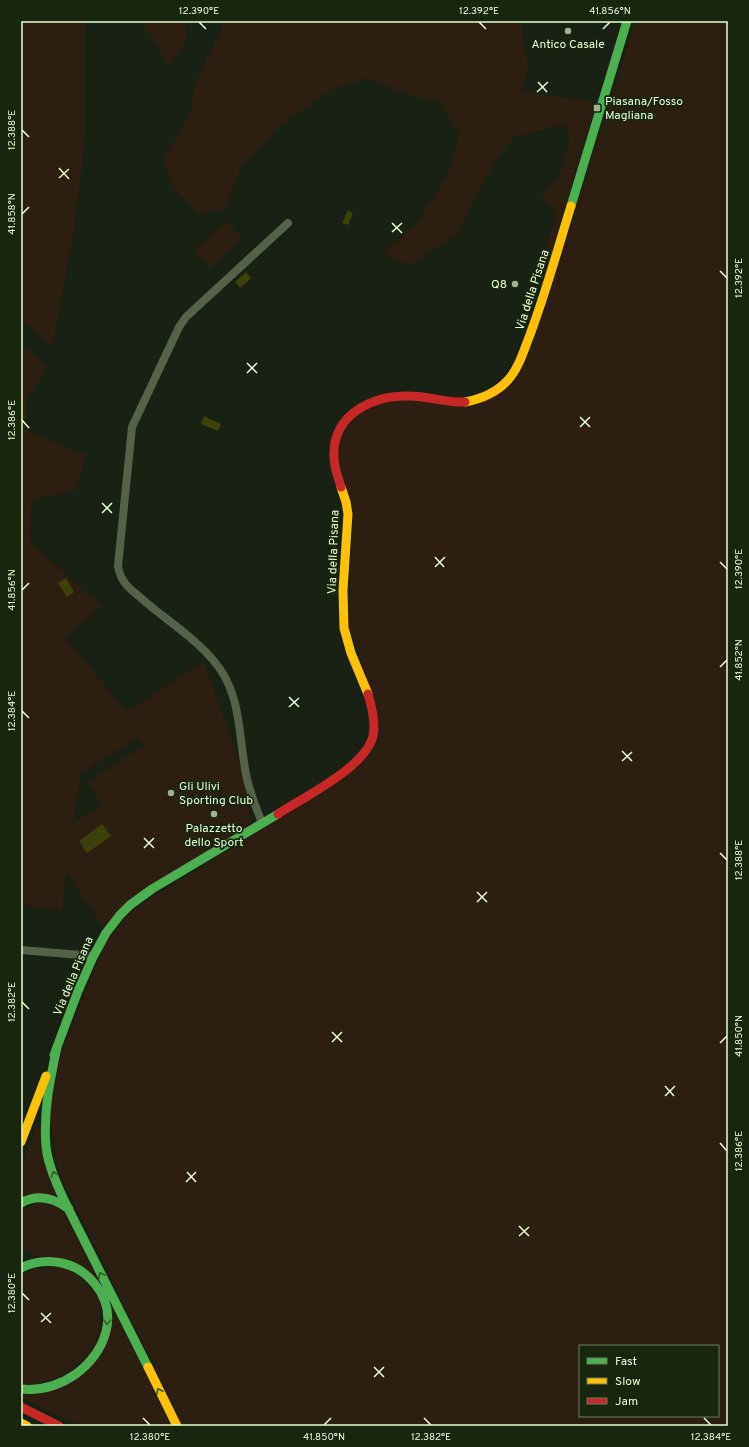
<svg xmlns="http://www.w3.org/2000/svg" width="749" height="1447" viewBox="0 0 749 1447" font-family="Overpass,sans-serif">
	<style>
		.green { fill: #2d1e12; fill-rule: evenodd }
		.water { fill: #3c410b }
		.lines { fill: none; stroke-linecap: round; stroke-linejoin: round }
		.street { stroke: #556249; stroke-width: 8 }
		.fast { stroke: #4caf50; stroke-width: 9 }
		.slow { stroke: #ffc107; stroke-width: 9 }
		.jam { stroke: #c62828; stroke-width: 9 }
		.oneway { stroke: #2d5d29 }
		.ticks { fill: none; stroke: #e7ffd4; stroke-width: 1.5 }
		.poi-dot { fill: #9fb191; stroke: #18260f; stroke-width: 1.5 }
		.labels { text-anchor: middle; stroke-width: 3.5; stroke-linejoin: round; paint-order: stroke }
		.poi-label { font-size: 12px; fill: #e7ffd4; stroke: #18260f }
		.street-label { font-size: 12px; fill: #e7ffd4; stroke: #18260f }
		.neatline { fill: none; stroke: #e7ffd4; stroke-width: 1.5 }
		.ticks-label { font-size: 10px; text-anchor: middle; fill: #e7ffd4 }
	</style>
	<rect width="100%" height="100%" fill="#192114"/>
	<path class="green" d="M21,21h64v118l-11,92 -22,117 -31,-30z
		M143,21h42l1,19 -16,26 -26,-40z
		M225,21h295l1,2 7,43 -6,26 68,9 5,7 -53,176 -4,-10 18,-61 -15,-16 4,-7 12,-10 13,-39 -6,-17 -52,14 -25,37 -29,58 -48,32 -27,-12 33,-29 34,-53 9,-38 -19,-31c-28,-6 -47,-12 -73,-24l-35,11 -53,37 -20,23 -18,17 -15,42 -27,7 -27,-30 -9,-25 27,-48 5,-29z
		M635,21h93v1405h-545l-125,-255 -9,-56 12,-61 43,-108 27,-35 210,-131 31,-27 6,-42 -30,-89 5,-109 -14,-53 2,-21 12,-20 20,-13 29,-6 93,-3 45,-74zM580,1346h138v70h-138z
		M226,221l16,17 -32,30 -16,-17z
		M21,343l26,24 -20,32 -2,31 61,25 -10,35 -45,10 -1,42 71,64 -36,32 62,74 77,-51 42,121 5,48 -148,97 -37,-55 -4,39 -41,-7zM139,737l5,8 -56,37 14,22 -29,20 8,-51z
		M39,1120l19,76h-37v-28z
		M36,1202l25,5 37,71 -70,-25 -7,-6v-34l4,-4z
		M60,1266l23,13 18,24 -3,37 -14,20 -31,20 -32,6v-111l14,-6z
		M112,1308l60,118h-90l-61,-29v-2l54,-14z"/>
	<path class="water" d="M348,210l5,3 -5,12 -6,-2z
		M246,272l5,6 -11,10 -5,-6z
		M204,416l17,8 -3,7 -17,-7z
		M66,578l8,14 -7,5 -9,-14z
		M102,824l9,12 -24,17 -8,-12z"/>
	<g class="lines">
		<path class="street" d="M262,823c-6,-16 -13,-32 -16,-49 -8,-40 -4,-80 -32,-113 -20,-24 -48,-41 -72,-62 -6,-6 -15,-11 -19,-19 -3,-4 -4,-9 -5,-14l14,-139 47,-100 7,-10 102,-94
			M21,950l72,6"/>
		<path class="fast" d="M571,206l56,-185
			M57,1047c-7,33 -14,66 -11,99 2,26 23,64 35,88 22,44 45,89 67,133
			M54,1055l24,-64 15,-34 13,-24 14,-18 10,-10 22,-16 126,-75
			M21,1203c17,-10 33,-5 48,6
			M21,1268c14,-7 26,-8 41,-5 13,3 25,11 33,21 25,31 10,68 -19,90 -16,11 -35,17 -55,15"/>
		<path class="slow" d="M465,402c16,-3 32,-10 43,-22 10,-11 15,-27 20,-40 17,-44 29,-89 43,-134
			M341,487l5,15 2,12 -5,76 1,38 7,25 17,41
			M21,1142l25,-66
			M148,1367l29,59
			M21,1423l6,3"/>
		<path class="jam" d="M341,487c-3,-10 -7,-20 -7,-30 -2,-43 39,-62 76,-61 19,0 36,7 55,6
			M278,814c26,-17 88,-47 95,-78 3,-14 -1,-29 -5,-42
			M21,1407l38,19"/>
	</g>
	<defs><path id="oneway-chevron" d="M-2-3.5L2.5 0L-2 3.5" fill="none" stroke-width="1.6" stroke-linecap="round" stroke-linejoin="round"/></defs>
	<g class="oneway">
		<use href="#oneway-chevron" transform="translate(54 1174) rotate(-113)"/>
		<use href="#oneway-chevron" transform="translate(101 1275) rotate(-116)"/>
		<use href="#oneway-chevron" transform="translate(107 1322) rotate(93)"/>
		<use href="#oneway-chevron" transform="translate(159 1391) rotate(-116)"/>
	</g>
	<path class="ticks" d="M199,22l7,7M479,22l7,7M603,29l7,-7M538,82l9,10M537,92l11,-10M22,130l7,7M59,168l10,11M59,178l10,-9M22,214l7,-7M392,223l10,10M392,232l10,-9M720,271l7,7M247,363l10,10M247,373l10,-10M580,417l10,10M22,420l7,8M580,427l10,-10M102,503l10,10M102,513l10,-10M435,557l9,10M720,562l7,7M435,567l10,-10M22,590l7,-7M720,667l7,-7M289,697l10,10M289,707l10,-9M22,711l7,7M622,751l10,10M622,761l10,-9M144,838l10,10M144,848l10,-10M720,853l7,7M477,892l10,10M477,902l10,-10M22,1002l7,7M332,1032l10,10M332,1042l10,-10M720,1043l7,-7M665,1086l9,10M665,1096l10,-10M720,1143l7,8M187,1172l9,10M186,1182l10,-10M519,1226l10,10M519,1236l10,-9M22,1293l7,7M41,1313l10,10M41,1322l10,-9M374,1367l10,10M374,1377l10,-10M143,1418l7,7M424,1418l7,7M704,1418l7,7M324,1425l7,-7"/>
	<g class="poi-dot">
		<circle cx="568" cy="31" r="4"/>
		<rect x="593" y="104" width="8" height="8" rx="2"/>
		<circle cx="515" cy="284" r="4"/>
		<circle cx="171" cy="793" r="4"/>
		<circle cx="214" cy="814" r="4"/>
	</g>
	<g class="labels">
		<g class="poi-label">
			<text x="568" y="48">Antico Casale</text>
			<text x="605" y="105" text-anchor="start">Piasana/Fosso<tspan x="605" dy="14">Magliana</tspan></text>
			<text x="507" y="288" text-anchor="end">Q8</text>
			<text x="179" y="790" text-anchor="start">Gli Ulivi<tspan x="179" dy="14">Sporting Club</tspan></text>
			<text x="214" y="832">Palazzetto<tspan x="214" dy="14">dello Sport</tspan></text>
		</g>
		<g class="street-label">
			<text transform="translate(532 290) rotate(-72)" y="4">Via della Pisana</text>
			<text transform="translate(333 552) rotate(-88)" y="4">Via della Pisana</text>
			<text transform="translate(73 976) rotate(-67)" y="4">Via della Pisana</text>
		</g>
	</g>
	<rect width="749" height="1447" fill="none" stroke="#18260f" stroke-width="44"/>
	<rect x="579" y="1345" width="140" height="72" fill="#18260f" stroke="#6b7d5e"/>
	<rect x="587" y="1358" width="20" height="6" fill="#4caf50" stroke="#6b7d5e"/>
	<text x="615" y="1365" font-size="12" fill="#e7ffd4">Fast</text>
	<rect x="587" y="1378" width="20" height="6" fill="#ffc107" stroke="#6b7d5e"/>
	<text x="615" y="1385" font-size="12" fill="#e7ffd4">Slow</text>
	<rect x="587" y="1398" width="20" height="6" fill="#c62828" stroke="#6b7d5e"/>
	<text x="615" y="1405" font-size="12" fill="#e7ffd4">Jam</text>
	<rect x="22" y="22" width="705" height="1403" class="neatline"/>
	<g class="ticks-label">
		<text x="199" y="14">12.390°E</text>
		<text x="479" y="14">12.392°E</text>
		<text x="610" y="14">41.856°N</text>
		<text transform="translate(11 130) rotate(-90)" y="4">12.388°E</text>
		<text transform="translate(11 214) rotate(-90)" y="4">41.858°N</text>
		<text transform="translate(738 278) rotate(-90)" y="4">12.392°E</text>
		<text transform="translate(11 420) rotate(-90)" y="4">12.386°E</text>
		<text transform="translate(738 569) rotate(-90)" y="4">12.390°E</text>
		<text transform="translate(11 590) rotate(-90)" y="4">41.856°N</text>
		<text transform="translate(738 660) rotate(-90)" y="4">41.852°N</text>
		<text transform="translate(11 711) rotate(-90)" y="4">12.384°E</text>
		<text transform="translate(738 860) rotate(-90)" y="4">12.388°E</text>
		<text transform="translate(11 1002) rotate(-90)" y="4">12.382°E</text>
		<text transform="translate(738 1036) rotate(-90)" y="4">41.850°N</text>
		<text transform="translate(738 1151) rotate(-90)" y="4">12.386°E</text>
		<text transform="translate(11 1293) rotate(-90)" y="4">12.380°E</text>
		<text x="150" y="1440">12.380°E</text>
		<text x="324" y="1440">41.850°N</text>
		<text x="431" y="1440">12.382°E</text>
		<text x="711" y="1440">12.384°E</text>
	</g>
</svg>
